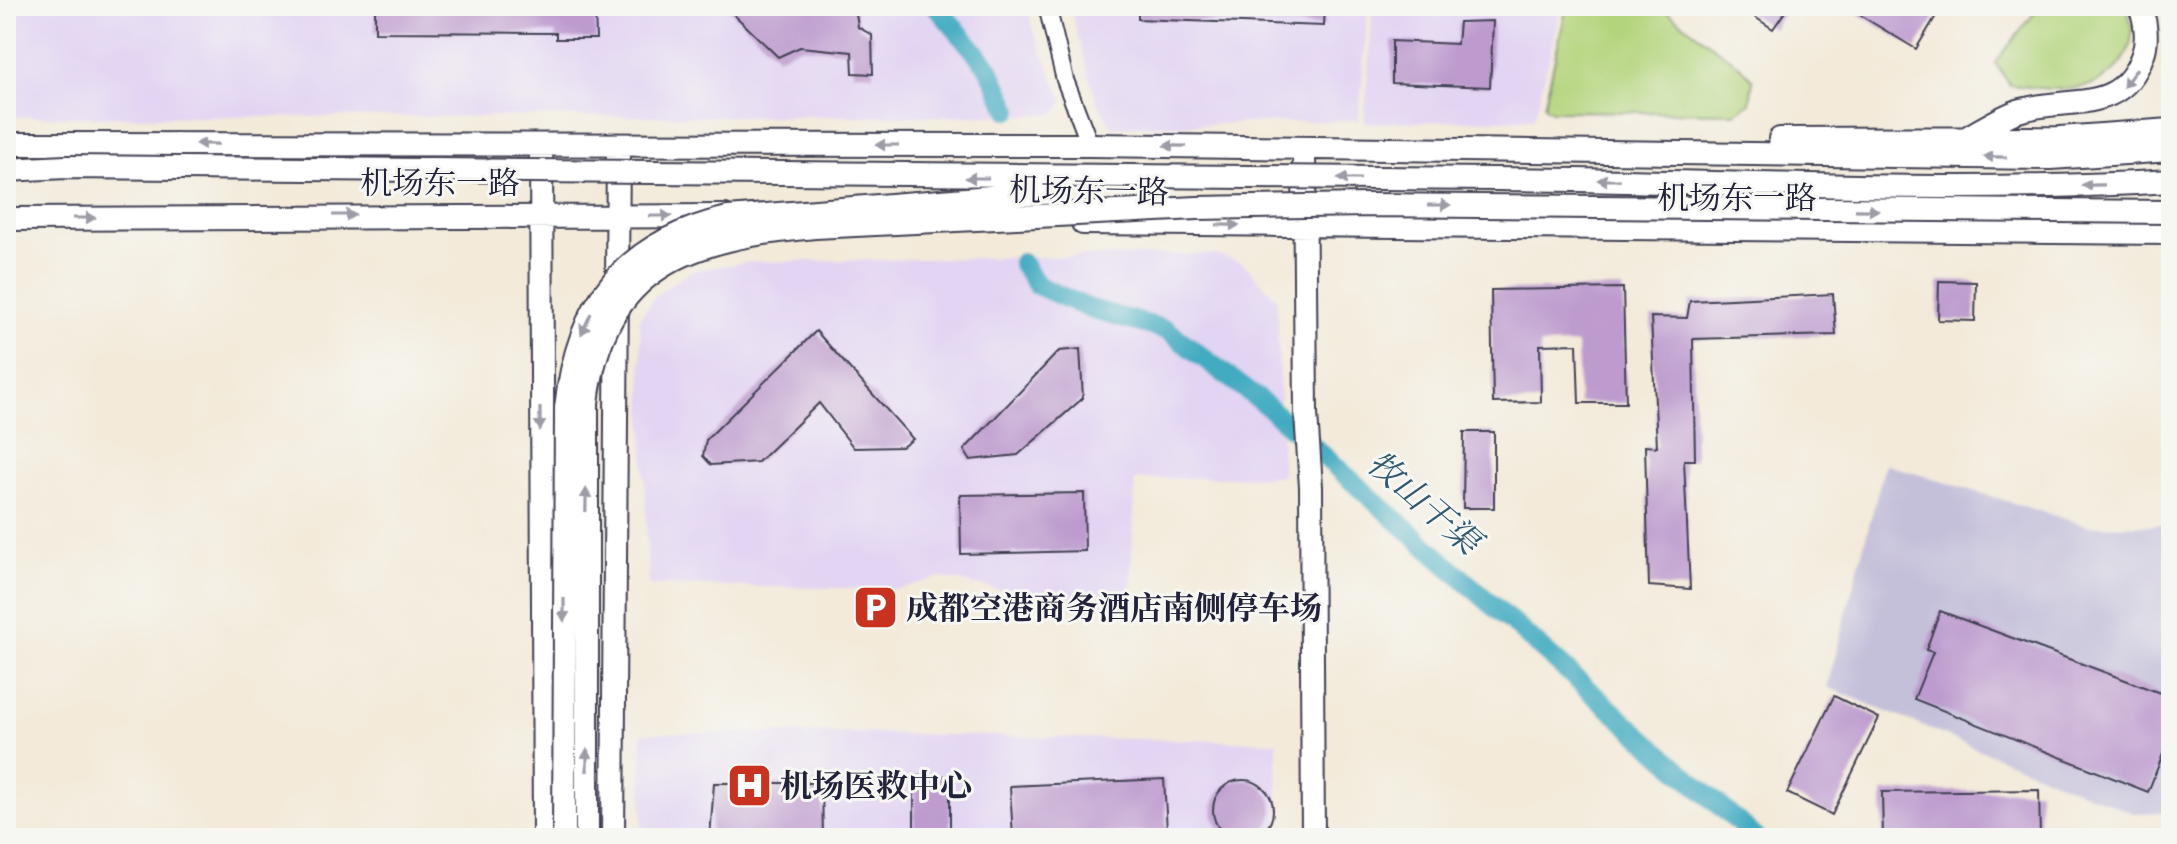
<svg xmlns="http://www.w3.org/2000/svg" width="2177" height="844" viewBox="0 0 2177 844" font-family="'EB Garamond','Noto Serif SC',serif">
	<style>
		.built { fill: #e2d4f3 }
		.industrial { fill: #c5c0da }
		.green { fill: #b4d47c; stroke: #6b7b5c; stroke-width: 2 }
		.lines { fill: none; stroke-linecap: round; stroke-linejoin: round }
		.canal { stroke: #42abc1; stroke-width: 20 }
		.building { fill: #bd9bce }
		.street-casing { stroke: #414053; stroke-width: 20 }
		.secondary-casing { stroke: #414053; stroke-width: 26 }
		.street { stroke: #fff; stroke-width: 16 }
		.secondary { stroke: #fff; stroke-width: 22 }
		.secondary-bridge-casing { stroke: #414053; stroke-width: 26; stroke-linecap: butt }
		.secondary-bridge { stroke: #fff; stroke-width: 22 }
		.oneway { fill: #9c9ca7 }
		.labels { text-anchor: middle; stroke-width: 6; stroke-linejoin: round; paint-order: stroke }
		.street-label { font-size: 32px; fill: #22223b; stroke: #f6f6f2 }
		.poi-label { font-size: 32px; font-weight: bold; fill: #22223b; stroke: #f6f6f2; text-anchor: start }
		.water-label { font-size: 34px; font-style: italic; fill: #2f5971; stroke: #f6f6f2 }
	</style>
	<rect width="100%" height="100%" fill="#f6f6f2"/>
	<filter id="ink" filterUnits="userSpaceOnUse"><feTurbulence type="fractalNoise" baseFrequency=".0125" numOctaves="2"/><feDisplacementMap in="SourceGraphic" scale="16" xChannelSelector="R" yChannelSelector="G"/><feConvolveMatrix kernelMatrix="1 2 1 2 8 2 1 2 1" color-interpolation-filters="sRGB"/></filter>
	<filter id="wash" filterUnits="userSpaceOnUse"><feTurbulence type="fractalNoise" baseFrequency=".006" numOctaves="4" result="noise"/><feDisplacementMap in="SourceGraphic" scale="32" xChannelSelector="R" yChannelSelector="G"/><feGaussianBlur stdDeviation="1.8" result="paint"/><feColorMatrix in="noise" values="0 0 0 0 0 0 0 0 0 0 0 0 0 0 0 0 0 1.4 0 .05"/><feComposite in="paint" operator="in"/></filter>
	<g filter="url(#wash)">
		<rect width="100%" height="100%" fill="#f3ead9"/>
		<path class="built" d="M6,6h1023l3,22 32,74 -10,12 -62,2 -986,1z
			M1069,6h299l-9,114 -247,7 -15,-24z
			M1373,6h189l-28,113 -170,4z
			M1215,254l28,9 34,36 5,177 -147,3 -5,131 -56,-4 -134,-29 -41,12 -251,-4 -8,-267 15,-22 36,-25 58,-9z
			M642,733h215l420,9 1,96h-636z"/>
		<path class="industrial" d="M1885,464l204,62 82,-1v288h-38l-306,-126z"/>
		<path class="green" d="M1567,6h92l81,60 13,14 -3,23 -15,10 -183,-2 -8,-5z
			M2040,6h86c7,20 9,35 -2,53 -26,40 -73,30 -114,26l-15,-22z"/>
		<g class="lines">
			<path class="canal" d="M936,6l52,61 21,43
				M1022,263l15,22 53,24 77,21 100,76 489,432"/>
		</g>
		<g id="blocks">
			<path class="building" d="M375,6h220l1,33h-40v-6l-181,-1z
				M725,6h130l3,21 14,8 1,39 -20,-1 -1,-21 -52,-5 -22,10z
				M1138,6h187l-1,20 -186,-7z
				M1738,6h51l-16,23z
				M1845,6h97l-26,43z
				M1493,21l-3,66 -98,-4v-42l65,3 2,-22z
				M1939,281l37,1 -1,39 -37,-1z
				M1623,288l3,115h-47l-2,-59 -37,1 1,57 -48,1 -2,-113z
				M1833,294l3,41 -143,4 2,121h-11l6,129 -41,-3 -4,-140 12,1 -6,-130 36,1 3,-17z
				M816,331l97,108 -11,8 -48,1 -35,-45 -61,59 -47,3 -8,-9 3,-16z
				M1080,349l3,49 -65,57 -48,5 -6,-10 95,-99z
				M1464,432h30v76h-31z
				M1084,493l1,58 -124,3 -1,-59z
				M1940,611l231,86v37l-23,58 -234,-93 19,-47 -7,-2z
				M1834,696l45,22 -47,97 -45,-22z
				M914,776h36v62h-36z
				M1164,779l3,52 -154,7 -3,-52z
				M1213 810a30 30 0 1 1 60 0a30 30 0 1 1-60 0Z
				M714,783h108l1,55h-113z
				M2039,790l1,48h-157l-1,-46z"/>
		</g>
	</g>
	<g filter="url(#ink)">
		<use href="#blocks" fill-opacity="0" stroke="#414053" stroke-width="2"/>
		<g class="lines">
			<defs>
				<path id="street" d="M1047,6l18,74 25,65"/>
				<path id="secondary" d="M1968,137c16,-9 33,-20 50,-26 50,-16 104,6 125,-57 5,-13 3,-36 -4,-48
					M1780,139l280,-1 111,-8
					M6,144l1084,1 960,13 121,-8
					M541,145l3,693
					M1304,148l2,266 5,73 2,351
					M6,219l719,-3
					M1083,223l1088,10
					M613,838l5,-693"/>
			</defs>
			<use href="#street" class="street-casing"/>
			<use href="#secondary" class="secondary-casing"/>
			<use href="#street" class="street"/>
			<use href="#secondary" class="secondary"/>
			<defs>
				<path id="secondary-bridge" d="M6,170l60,-3c476,8 952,11 1428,12 225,1 452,16 677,2
					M564,838l2,-430c11,-104 58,-166 162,-190l326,-26
					M587,838v-435c16,-139 105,-165 228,-176l382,-19 170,-3 804,7"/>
			</defs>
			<use href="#secondary-bridge" class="secondary-bridge-casing"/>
			<use href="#secondary-bridge" class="secondary-bridge"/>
		</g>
		<defs><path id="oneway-solid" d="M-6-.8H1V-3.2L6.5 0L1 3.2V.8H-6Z" transform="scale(2)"/></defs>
		<g class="oneway">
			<use href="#oneway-solid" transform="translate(2130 78) rotate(126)"/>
			<use href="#oneway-solid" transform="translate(207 144) rotate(-179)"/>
			<use href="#oneway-solid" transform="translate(887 145) rotate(-180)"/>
			<use href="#oneway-solid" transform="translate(1175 146) rotate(-179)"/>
			<use href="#oneway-solid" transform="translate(1995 157) rotate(-179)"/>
			<use href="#oneway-solid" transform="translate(977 178) rotate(-180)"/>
			<use href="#oneway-solid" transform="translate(1349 179) rotate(-180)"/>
			<use href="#oneway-solid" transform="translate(1609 180) rotate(-180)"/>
			<use href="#oneway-solid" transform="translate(2093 185) rotate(179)"/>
			<use href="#oneway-solid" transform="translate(1439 205)"/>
			<use href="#oneway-solid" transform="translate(1867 210) rotate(1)"/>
			<use href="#oneway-solid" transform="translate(344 215)"/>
			<use href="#oneway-solid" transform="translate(660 216)"/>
			<use href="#oneway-solid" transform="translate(84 218)"/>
			<use href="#oneway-solid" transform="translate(1228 225) rotate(1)"/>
			<use href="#oneway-solid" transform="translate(586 324) rotate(115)"/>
			<use href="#oneway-solid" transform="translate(540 419) rotate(90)"/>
			<use href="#oneway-solid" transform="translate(586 500) rotate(-89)"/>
			<use href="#oneway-solid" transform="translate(564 610) rotate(90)"/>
			<use href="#oneway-solid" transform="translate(587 760) rotate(-90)"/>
		</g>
	</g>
	<defs>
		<symbol id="parking-square" viewBox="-11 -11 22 22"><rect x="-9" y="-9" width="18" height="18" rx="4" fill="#c8321e" stroke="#f6f6f2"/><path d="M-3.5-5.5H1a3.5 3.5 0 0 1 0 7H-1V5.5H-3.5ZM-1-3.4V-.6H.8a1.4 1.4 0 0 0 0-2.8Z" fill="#fff"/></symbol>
		<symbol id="hospital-square" viewBox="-11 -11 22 22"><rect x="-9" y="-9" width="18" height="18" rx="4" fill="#c8321e" stroke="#f6f6f2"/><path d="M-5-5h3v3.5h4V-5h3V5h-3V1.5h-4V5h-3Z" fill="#fff"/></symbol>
	</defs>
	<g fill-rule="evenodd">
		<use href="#parking-square" x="850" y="582" width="51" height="51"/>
		<use href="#hospital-square" x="724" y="760" width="51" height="51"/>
	</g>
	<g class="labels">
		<g class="street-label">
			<text x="440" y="194">机场东一路</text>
			<text transform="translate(1089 191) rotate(1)" y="11">机场东一路</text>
			<text x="1737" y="209">机场东一路</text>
		</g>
		<g class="poi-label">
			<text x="906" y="619">成都空港商务酒店南侧停车场</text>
			<text x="780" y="797">机场医救中心</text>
		</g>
		<g class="water-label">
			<text transform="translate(1424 502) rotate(41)" y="12">牧山干渠</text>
		</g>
	</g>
	<rect width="2177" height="844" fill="none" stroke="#f6f6f2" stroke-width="32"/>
</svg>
